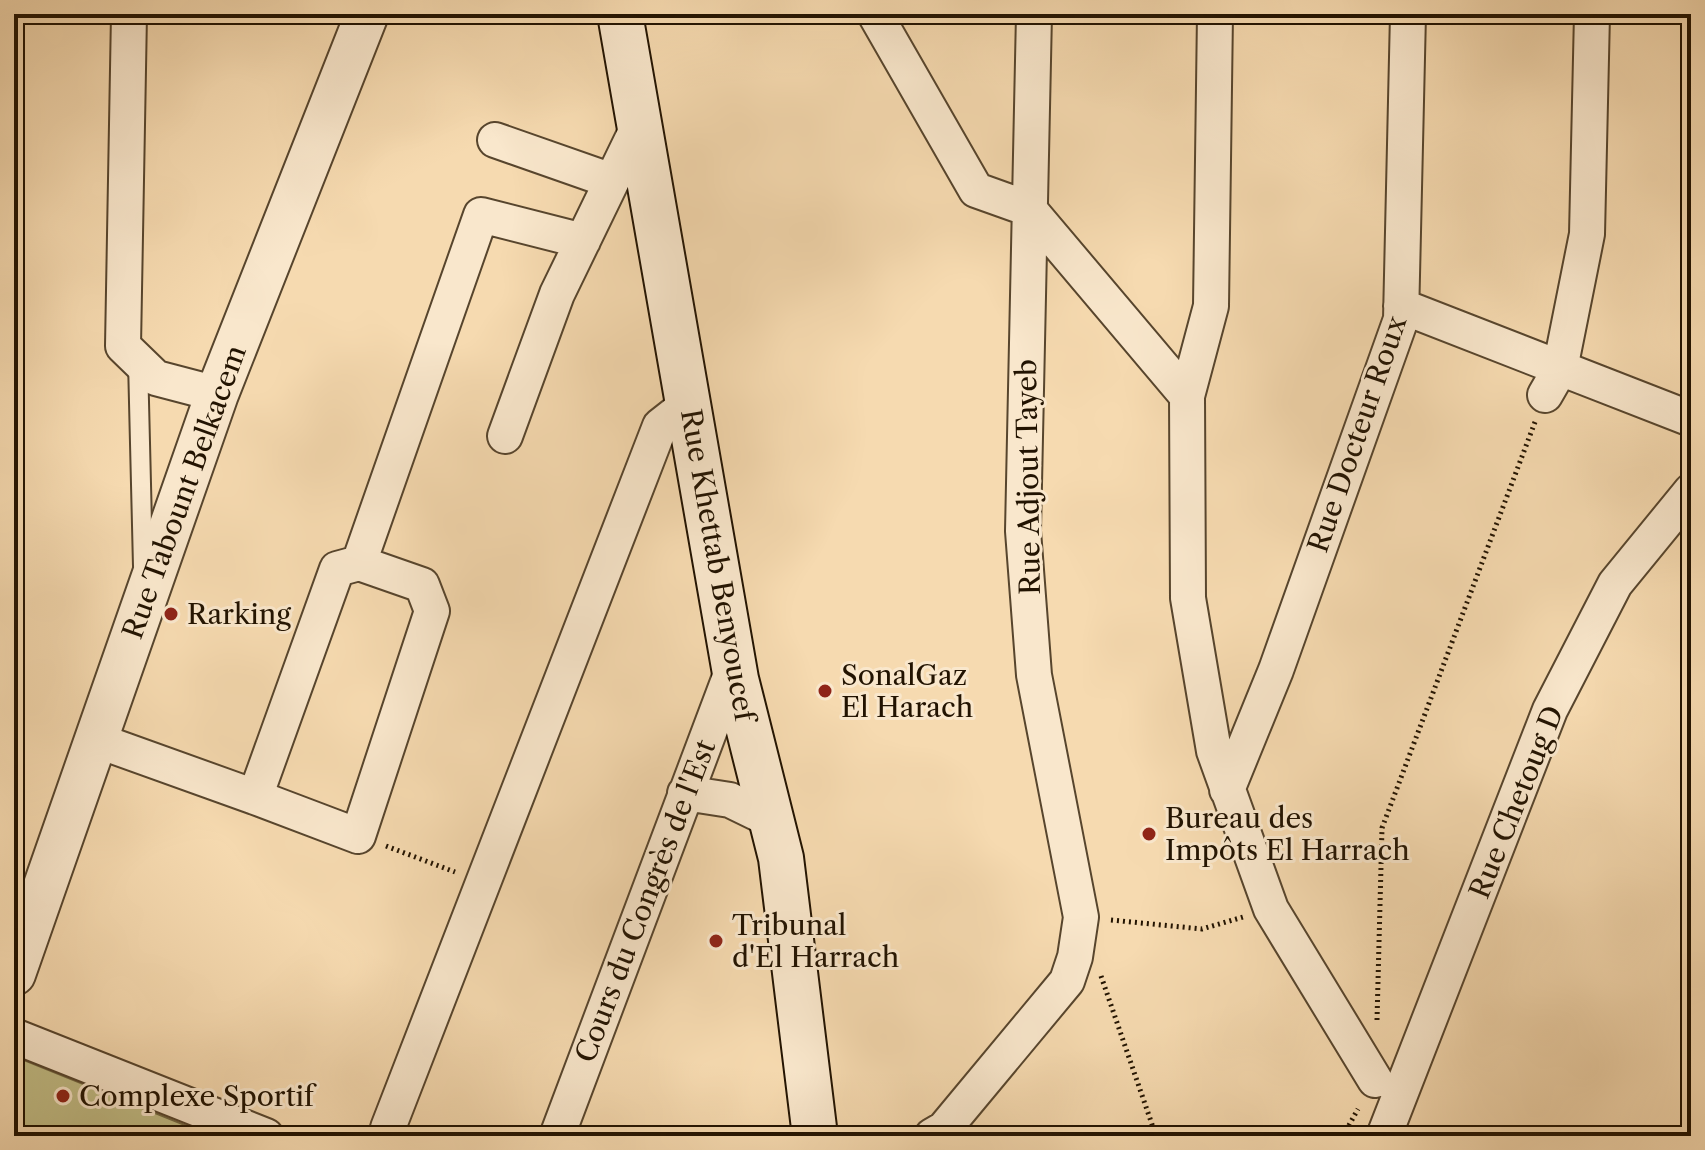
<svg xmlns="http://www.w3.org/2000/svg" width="1705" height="1150" viewBox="0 0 1705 1150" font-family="'Libre Caslon Text',serif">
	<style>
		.garden { fill: #c2be87; stroke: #726844; stroke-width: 2 }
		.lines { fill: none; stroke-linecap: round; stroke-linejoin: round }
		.service-casing { stroke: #57452d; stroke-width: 22 }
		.minor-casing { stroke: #57452d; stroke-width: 38 }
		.tertiary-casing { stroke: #57452d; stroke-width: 46 }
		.secondary-casing { stroke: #221301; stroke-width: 48 }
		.path { stroke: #221301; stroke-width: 5; stroke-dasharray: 2 4; stroke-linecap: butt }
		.service { stroke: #f9e7cc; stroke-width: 18 }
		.minor { stroke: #f9e7cc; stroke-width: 34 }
		.tertiary { stroke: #f9e7cc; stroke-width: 42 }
		.secondary { stroke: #f9e7cc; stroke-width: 44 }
		.poi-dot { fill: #8f2418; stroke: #f9e7cc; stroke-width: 3 }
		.labels { text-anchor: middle; stroke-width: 6; stroke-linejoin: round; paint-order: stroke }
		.street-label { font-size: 28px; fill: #221301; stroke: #f9e7cc }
		.poi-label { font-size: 28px; fill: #221301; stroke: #f9e7cc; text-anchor: start }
	</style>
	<rect width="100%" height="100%" fill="#f6dab0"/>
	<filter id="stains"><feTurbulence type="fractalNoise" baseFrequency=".0025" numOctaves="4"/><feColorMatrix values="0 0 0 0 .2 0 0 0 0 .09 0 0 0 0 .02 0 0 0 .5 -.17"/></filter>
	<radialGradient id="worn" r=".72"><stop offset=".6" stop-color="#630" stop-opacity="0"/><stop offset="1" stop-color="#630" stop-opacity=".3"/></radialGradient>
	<path class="garden" d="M14,1056l198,80h-198z"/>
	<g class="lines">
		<defs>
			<path id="service" d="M138,361l5,205"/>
			<path id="minor" d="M129,14l-6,332 33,32 61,16
				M875,14l101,176 53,19 158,187
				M1215,14l-4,292 -24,90 1,202 26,153 57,158 104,171
				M495,140l117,41
				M1401,306l290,113
				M1545,395l15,-26 27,-135 5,-220
				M505,436l52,-142 82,-169
				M359,563l63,22 10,26 -74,225 -103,-39 82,-228z
				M359,563l122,-348 102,26
				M96,740l159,57
				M1227,790l49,-120 125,-351 7,-305
				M685,793l45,7 39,19
				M14,1036l252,100
				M388,1128l272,-702 28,-22
				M557,1136l177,-470
				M932,1136l12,-7 123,-148 8,-24 6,-40 -47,-242 -11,-144 11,-517
				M1384,1136l166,-426 65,-126 76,-93"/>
			<path id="tertiary" d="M14,974l203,-580 150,-380"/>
			<path id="secondary" d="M620,14l116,665 45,179 34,278"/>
		</defs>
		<use href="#service" class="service-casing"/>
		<use href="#minor" class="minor-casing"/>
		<use href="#tertiary" class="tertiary-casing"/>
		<use href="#secondary" class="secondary-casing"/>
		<path class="path" d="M386,846l69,26
			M1111,920l91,9 41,-12
			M1101,976l55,160
			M1377,1020l5,-192 153,-406
			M1343,1136l15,-27"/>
		<use href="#service" class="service"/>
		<use href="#minor" class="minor"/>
		<use href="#tertiary" class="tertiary"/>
		<use href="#secondary" class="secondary"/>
	</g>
	<g class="poi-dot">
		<circle cx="171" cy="614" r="8"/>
		<circle cx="825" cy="691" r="8"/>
		<circle cx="1149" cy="834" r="8"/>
		<circle cx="716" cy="941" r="8"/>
		<circle cx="63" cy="1096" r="8"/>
	</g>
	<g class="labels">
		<g class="street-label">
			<text transform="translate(1357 434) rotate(-71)" y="10">Rue Docteur Roux</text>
			<text transform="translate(1028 477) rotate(-91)" y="10">Rue Adjout Tayeb</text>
			<text transform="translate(184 492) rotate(-70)" y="10">Rue Tabount Belkacem</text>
			<text transform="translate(718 565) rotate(80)" y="10">Rue Khettab Benyoucef</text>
			<text transform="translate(1516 802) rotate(-68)" y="10">Rue Chetoug D</text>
			<text transform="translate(645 901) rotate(-69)" y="10">Cours du Congrès de l'Est</text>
		</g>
		<g class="poi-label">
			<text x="187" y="624">Rarking</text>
			<text x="841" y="685">SonalGaz<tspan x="841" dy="32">El Harach</tspan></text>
			<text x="1165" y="828">Bureau des<tspan x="1165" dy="32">Impôts El Harrach</tspan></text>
			<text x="732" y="935">Tribunal<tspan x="732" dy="32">d'El Harrach</tspan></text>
			<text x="79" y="1106">Complexe Sportif</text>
		</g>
	</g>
	<rect width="1705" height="1150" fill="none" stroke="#f6dab0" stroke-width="48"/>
	<rect x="16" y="16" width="1673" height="1118" fill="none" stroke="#221301" stroke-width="4"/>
	<rect x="24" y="24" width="1657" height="1102" fill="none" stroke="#221301" stroke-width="2"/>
	<rect width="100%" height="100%" filter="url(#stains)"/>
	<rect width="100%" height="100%" fill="url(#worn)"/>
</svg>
